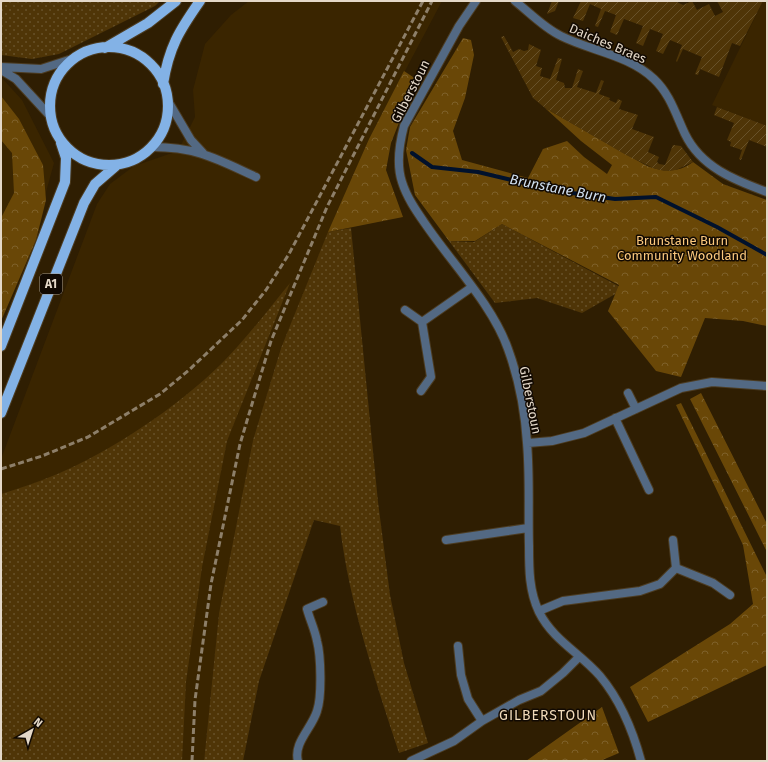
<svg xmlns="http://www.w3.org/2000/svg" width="768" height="762" viewBox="0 0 768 762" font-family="'Fira Sans',sans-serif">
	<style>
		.built { fill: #3a2500 }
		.grass { fill: url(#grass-dots) }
		.forest { fill: url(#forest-crowns) }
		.garden { fill: url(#garden-furrows) }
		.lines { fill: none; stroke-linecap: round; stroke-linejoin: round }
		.stream { stroke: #00112c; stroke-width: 4 }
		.street-casing { stroke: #4c3c22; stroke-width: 10 }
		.primary-casing { stroke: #4c3c22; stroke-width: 12 }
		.street { stroke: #536983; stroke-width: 8 }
		.primary { stroke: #83b2e6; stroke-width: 10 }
		.rail { stroke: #8d7f69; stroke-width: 3; stroke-dasharray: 6 3; stroke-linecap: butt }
		.labels { text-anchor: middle; stroke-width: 3; stroke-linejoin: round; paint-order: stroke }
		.shield { fill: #110902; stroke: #a59a8d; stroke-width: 1 }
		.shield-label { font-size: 12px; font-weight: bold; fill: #e4d8c8 }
		.street-label { font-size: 13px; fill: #e4d8c8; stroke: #110902 }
		.park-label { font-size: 13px; fill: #fbc87d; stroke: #110902 }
		.water-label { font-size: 14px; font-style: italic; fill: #d1e0f0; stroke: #110902 }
		.neighbourhood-label { font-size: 14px; letter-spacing: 1px; fill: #f1dab9; stroke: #110902 }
	</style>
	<defs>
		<pattern id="grass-dots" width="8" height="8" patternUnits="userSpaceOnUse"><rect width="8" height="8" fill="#4f3507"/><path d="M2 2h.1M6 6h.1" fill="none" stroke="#68522a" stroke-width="1.8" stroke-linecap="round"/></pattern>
		<pattern id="forest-crowns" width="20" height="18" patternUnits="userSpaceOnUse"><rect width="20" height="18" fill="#694707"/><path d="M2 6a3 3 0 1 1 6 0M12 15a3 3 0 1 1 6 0" fill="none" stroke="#7e612a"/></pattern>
		<pattern id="garden-furrows" width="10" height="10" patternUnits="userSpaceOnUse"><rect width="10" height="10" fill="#4f3507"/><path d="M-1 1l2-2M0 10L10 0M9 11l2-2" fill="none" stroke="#68522a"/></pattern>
	</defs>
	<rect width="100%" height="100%" fill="#2f1e02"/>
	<path class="built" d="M249,1h193l-73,138 -88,209 -28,92 -34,173 -15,148h-203v-302l96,-255 13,-20 24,-18 44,-15 17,-34 -2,-27 12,-46 26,-29z
		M763,1h4v125l-55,-21z
		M1,77l21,23 32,63 -11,40 -42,109z"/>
	<path class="grass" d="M1,1h159l-5,5 -96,48 -27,5 -31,-4z
		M502,224l122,65 -42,24 -45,-15 -42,5 -46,-62 25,1z
		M351,228l27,274 12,93 14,68 24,80 -29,10c-24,-74 -50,-150 -59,-227l-26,-6 -55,161 -16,80h-39l15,-148 34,-173 28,-92 47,-116z
		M290,283l-63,158 -25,126 -16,115 -4,79h-181v-267c26,-8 52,-17 76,-29 55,-27 121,-73 161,-119 18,-20 35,-42 52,-63z"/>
	<path class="forest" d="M463,38l8,2 3,15 -9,43 -12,33 9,29 66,18 15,-29 24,-8 17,16 23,17 5,-9 -31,-24 -36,-33 102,58c16,6 32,7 46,-4l30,22 44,16v126l-24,-5 -38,-3 -24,59 -25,-6 -48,-60 11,-26 -117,-61 -27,17h-26l-34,-46 -9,-45 4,-23z
		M404,71l12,8 -25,64 -5,27 17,47 -75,15 41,-93z
		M1,96l18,23 24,46 3,35 -10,40 -35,81v-103l13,-25 -2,-40 -11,-13z
		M701,393l66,131v28l-77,-153z
		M681,403l86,174v88l-119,57 -18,-35 100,-63 23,-20 -10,-59 -67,-140z
		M602,707l17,46 -19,8h-74z"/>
	<path class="garden" d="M552,1h7l-4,10 -8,3z
		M581,1h94l8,4 9,-4 5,9 12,-6 6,12 8,-4 -6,-11h46l-23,45 -8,-3 -13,34 -19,-8 -2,6 -3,-1 7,-17 -19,-8 -6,13 -1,-1 6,-16 -12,-5 -7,14 -7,-3 7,-17 -13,-5 -7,17 -7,-3 7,-17 -19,-7 -7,16 -7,-3 6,-17 -11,-4 -7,16 -3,-1 6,-17 -11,-5 -7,17 -10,-3z
		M504,36l9,16 6,-3 5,2 4,-1 1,-6 12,6 -5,16 6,2 -2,8 10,3 8,-21 4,1 -6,21 8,3 1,5h7l6,-19 5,2 -6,16 19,6 5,-13 3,1 -5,13 11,4 -1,2 7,3 2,-4 4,2 -3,8 19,6 -6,14 22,8 -6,15 11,5 -2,5 2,2 6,1 8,-20 8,1 12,16 -17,8 -12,1 -11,-3 -27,-13 -81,-47 -12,-10 -32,-61z
		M717,107l50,19v21l-18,-7 -8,20 -2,-1 3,-9 -12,-4 1,-4 -4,-2 7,-17 -20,-8z"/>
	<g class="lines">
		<path class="stream" d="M412,153l20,14 46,5 80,19 57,8 41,-2 61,30 50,28"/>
		<defs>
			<path id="street" d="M476,1l-17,25 -55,100c-5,19 -8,38 -2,56 5,16 15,30 24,43 26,38 67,81 82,124 11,30 17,63 19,94 3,34 1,69 2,103 0,23 0,45 10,66 14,28 41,41 61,64 20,24 33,55 41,85
				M515,1c15,12 29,27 46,35 30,15 68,19 93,43 16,15 22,36 31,55 16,33 49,46 82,58
				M1,67l40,2 34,-11
				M1,70l15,9 35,38
				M168,101l23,39 12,13
				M152,147c45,0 65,12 104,30
				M405,310l17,12
				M421,391l10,-14 -9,-55 50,-35
				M628,393l8,16
				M615,418l34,72
				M528,443l24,-2 32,-8 97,-45 31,-6 55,4
				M446,540l82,-12
				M673,540l3,28
				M539,611l24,-10 77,-10 20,-7 16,-16 37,15 17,12
				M458,646l3,29 7,24 14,22
				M298,761c-5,-18 14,-33 19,-50 5,-14 4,-55 0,-70 -2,-11 -7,-21 -10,-32l16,-7
				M411,761l43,-20 28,-20 37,-21 22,-9 22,-18 16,-16"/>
			<path id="primary" d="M50 106a59 59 0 1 1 118 0a59 59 0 1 1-118 0Z
				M105,48l43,-25 28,-22
				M163,84c6,-37 16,-53 37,-83
				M1,346l64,-164 1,-24 -5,-15
				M1,413l83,-210 11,-19 22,-19"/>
		</defs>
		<use href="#street" class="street-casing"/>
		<use href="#primary" class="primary-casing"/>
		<use href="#street" class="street"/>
		<use href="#primary" class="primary"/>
		<path class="rail" d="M1,469l41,-13 46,-19 72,-43 29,-24 53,-50 24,-30 23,-36 134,-253
			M192,761l3,-61 16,-116 29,-140 31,-103 56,-134 105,-206"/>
	</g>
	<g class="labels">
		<rect class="shield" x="40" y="274" width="22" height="20" rx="3"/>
		<g class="shield-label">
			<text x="51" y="288">A1</text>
		</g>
		<g class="street-label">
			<text transform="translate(608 43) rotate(23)" y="5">Daiches Braes</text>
			<text transform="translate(410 91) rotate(-63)" y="5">Gilberstoun</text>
			<text transform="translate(531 400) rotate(79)" y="5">Gilberstoun</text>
		</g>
		<g class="park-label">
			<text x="682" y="245">Brunstane Burn<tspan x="682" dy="15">Community Woodland</tspan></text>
		</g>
		<g class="water-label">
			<text transform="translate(558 188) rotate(11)" y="5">Brunstane Burn</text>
		</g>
		<g class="neighbourhood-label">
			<text x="548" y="720">GILBERSTOUN</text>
		</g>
	</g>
	<rect width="768" height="762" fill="none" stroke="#e4d8c8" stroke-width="4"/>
	<g transform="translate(32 730) rotate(39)" stroke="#110902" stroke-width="3" paint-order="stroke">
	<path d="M0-3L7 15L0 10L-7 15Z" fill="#e4d8c8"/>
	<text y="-6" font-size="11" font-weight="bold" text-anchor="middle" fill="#e4d8c8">N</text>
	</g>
</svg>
